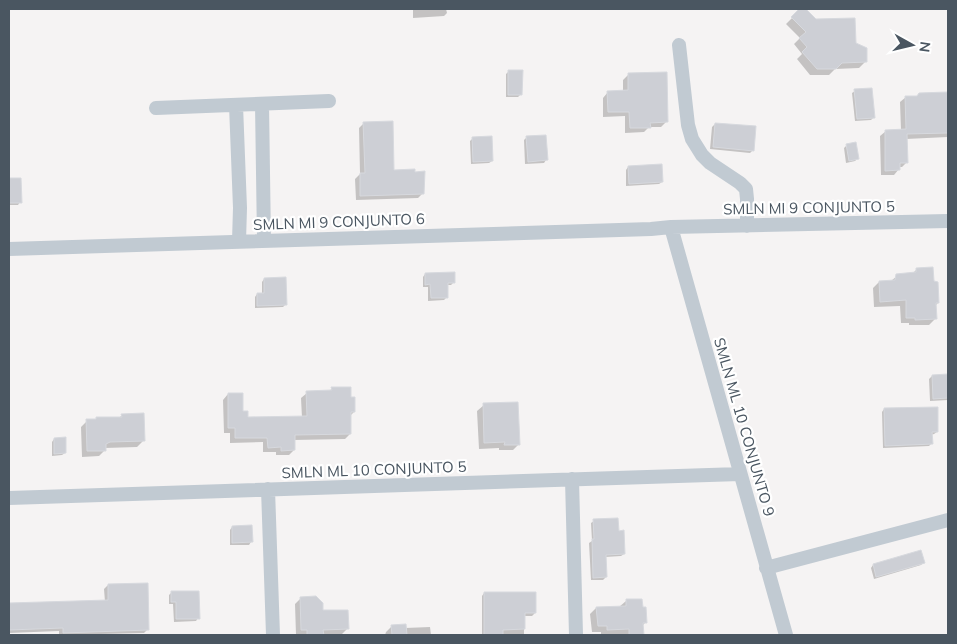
<svg xmlns="http://www.w3.org/2000/svg" width="957" height="644" viewBox="0 0 957 644" font-family="Mulish,sans-serif">
	<style>
		.shadow { fill: #0003 }
		.building { fill: #cdcfd5; stroke: #d7d9de }
		.lines { fill: none; stroke-linecap: round; stroke-linejoin: round }
		.minor { stroke: #c1cad2; stroke-width: 14 }
		.labels { text-anchor: middle; stroke-width: 4.5; stroke-linejoin: round; paint-order: stroke }
		.street-label { font-size: 15px; fill: #4a5661; stroke: #fff }
	</style>
	<rect width="100%" height="100%" fill="#f5f3f3"/>
	<path class="shadow" d="M413,9h33l1,4 -3,3 -31,2z
		M800,10l55,34 10,18 -6,6 -24,1 -6,6h-19l-13,-16 5,-5 -8,-10 6,-6 -14,-14z
		M509,71l12,23 -3,3h-12v-23z
		M628,75l38,47 -5,5h-12l-5,5 -19,1v-17l-22,1v-19l5,-6h15v-12z
		M855,91l19,26 -3,3 -16,1 -3,-28z
		M948,93v44l-42,2 1,23 -5,5h-3v2l-5,6h-13l-1,-39 6,-5 15,-1 -1,-28 6,-5h11l3,-3z
		M364,123l29,48 30,22 -5,5 -62,2 -1,-21 5,-5 -1,-46z
		M715,124l38,26 -3,3 -40,-4 2,-22z
		M473,138l19,23 -3,2 -18,1 -1,-23z
		M526,138l20,22 -2,3 -19,1 -1,-24z
		M847,145l11,13 -3,3 -9,2 -2,-15z
		M628,167l34,15 -3,2 -33,2v-16z
		M20,179v23l-2,3h-9v-25z
		M917,269l16,13 5,21 -3,3v13l-6,6h-20v-2h-8l-1,-17 -26,1 -1,-19 6,-6 12,-1 6,-5 15,-2z
		M425,274l29,8 -3,3h-5l1,12 -3,3 -16,1v-14h-5v-10z
		M264,279l22,25 -3,3 -28,1v-11l2,-3h5v-12z
		M932,376h16v24l-18,1 -1,-22z
		M332,388l18,10 4,14 -4,4v18l-5,5 -51,1v10l-5,5h-13v-3h-13v-10l-33,1v-10h-6l-1,-33 5,-6 19,25 55,-1 -1,-20 6,-5 22,-1z
		M484,405l35,39 -6,6h-14v-2l-20,1 -2,-38z
		M884,409l53,23 -3,2 -3,1v9l-2,2 -46,2 -1,-36z
		M122,415l21,26 -6,6 -32,1v2l-6,6 -17,1 -1,-30 6,-6 32,-3z
		M54,439l11,14 -3,2 -10,1v-14z
		M594,521l23,11 7,22 -3,2 -16,1 1,20 -3,3h-12l-2,-37 3,-2 -1,-18z
		M232,527l19,15 -2,3h-19v-15z
		M921,552l3,10 -3,3 -47,14 -3,-11 2,-3z
		M108,585l40,44 -4,4 -85,2v-4l-50,2v-28l96,-3 -1,-13z
		M171,593l27,25 -2,3 -22,1 -1,-18h-4v-9z
		M484,593l51,20 -3,3h-8v19h-42v-39z
		M301,598l21,13 25,18 -6,6h-45l-1,-31z
		M626,601l19,22 -3,3v9h-41v-3h-9l-2,-18 6,-6 23,-1z
		M392,626l13,2 25,-1 1,8h-46l1,-3z"/>
	<path class="building" d="M799,9h7l10,10 39,-1 1,25 11,5v14l-25,1 -6,6h-19l-15,-17 5,-5 -8,-9 7,-6 -15,-15z
		M508,70h15l-1,25h-14z
		M667,72l1,50 -18,1 1,5h-21l-1,-16h-21l-1,-21 21,-1v-17z
		M872,88l3,30 -18,1 -3,-30z
		M948,92v41l-41,1 1,29h-8v7l-15,1v-41l21,-1 -1,-33h12l2,-3z
		M393,121l1,49 21,-1v3l10,-1 -1,23 -64,2v-23h5l-2,-51z
		M715,123l41,3 -2,25 -41,-4z
		M546,135l2,25 -20,2 -2,-26z
		M492,136l1,25 -20,1 -1,-25z
		M856,142l3,17 -10,2 -3,-17z
		M662,164l1,18 -34,2 -1,-18z
		M9,178h12l1,25h-13z
		M933,267l1,14 4,1 1,21h-3l1,16 -22,1v-2h-9v-18l-26,2 -1,-21 16,-1 1,-6 20,-2v-4z
		M455,272v11h-7v15h-17l-1,-14 -5,1v-12z
		M286,277l1,28 -30,1v-13h7v-15z
		M948,374v24l-15,1 -1,-24z
		M331,387h20v10h4v15h-4v22l-56,1v15l-14,1v-4l-13,1 -1,-10h-32v-10h-7v-35h15v18h5v6l59,-1 -1,-25 26,-1z
		M518,402l2,43h-16l1,-3 -21,1 -1,-40z
		M938,407v25h-6l1,12 -48,2 -1,-38z
		M144,413l1,28 -35,1 -4,2v7h-19l-1,-32h10v-2h26l-1,-3z
		M66,437v16l-12,1v-16z
		M618,518l1,13 5,-1 1,24 -19,1 1,22 -14,1 -1,-39h2l-1,-20z
		M252,525l1,17 -21,1v-17z
		M921,550l4,13 -49,14 -3,-13z
		M148,583l1,47 -86,3v-5l-54,2v-27l99,-3v-16z
		M171,591h28l1,28h-24v-17h-5z
		M484,592h52v21h-11v16l-22,1v5h-19z
		M316,596l7,7v7h25l1,19 -26,1 1,5h-17v-5h-6l-1,-33z
		M626,599h16l1,8h3l1,16h-4l1,12h-15v-6l-22,1v-4h-9l-2,-19 30,-1z
		M406,624l1,11h-15l-1,-10z"/>
	<g class="lines">
		<path class="minor" d="M679,45l9,80 4,14 10,16 8,8 30,20 6,6 1,10v27
			M262,104l2,137
			M236,105l4,103 -1,33
			M156,108l173,-7
			M671,227l115,408
			M9,249l642,-20 20,-2 277,-6
			M572,479l4,156
			M268,489l5,146
			M9,498l731,-24
			M766,568l182,-48"/>
	</g>
	<g class="labels">
		<g class="street-label">
			<text transform="translate(809 208) rotate(-1)" y="5">SMLN MI 9 CONJUNTO 5</text>
			<text transform="translate(339 222) rotate(-2)" y="5">SMLN MI 9 CONJUNTO 6</text>
			<text transform="translate(744 427) rotate(74)" y="5">SMLN ML 10 CONJUNTO 9</text>
			<text transform="translate(374 470) rotate(-2)" y="5">SMLN ML 10 CONJUNTO 5</text>
		</g>
	</g>
	<rect width="957" height="644" fill="none" stroke="#4a5661" stroke-width="20"/>
	<g transform="translate(912 45) rotate(98)" stroke="#ffffff" stroke-width="4" paint-order="stroke">
	<path d="M0-4L9 19L0 12L-9 19Z" fill="#4a5661"/>
	<text y="-8" font-size="14" font-weight="bold" text-anchor="middle" fill="#4a5661">N</text>
	</g>
</svg>
